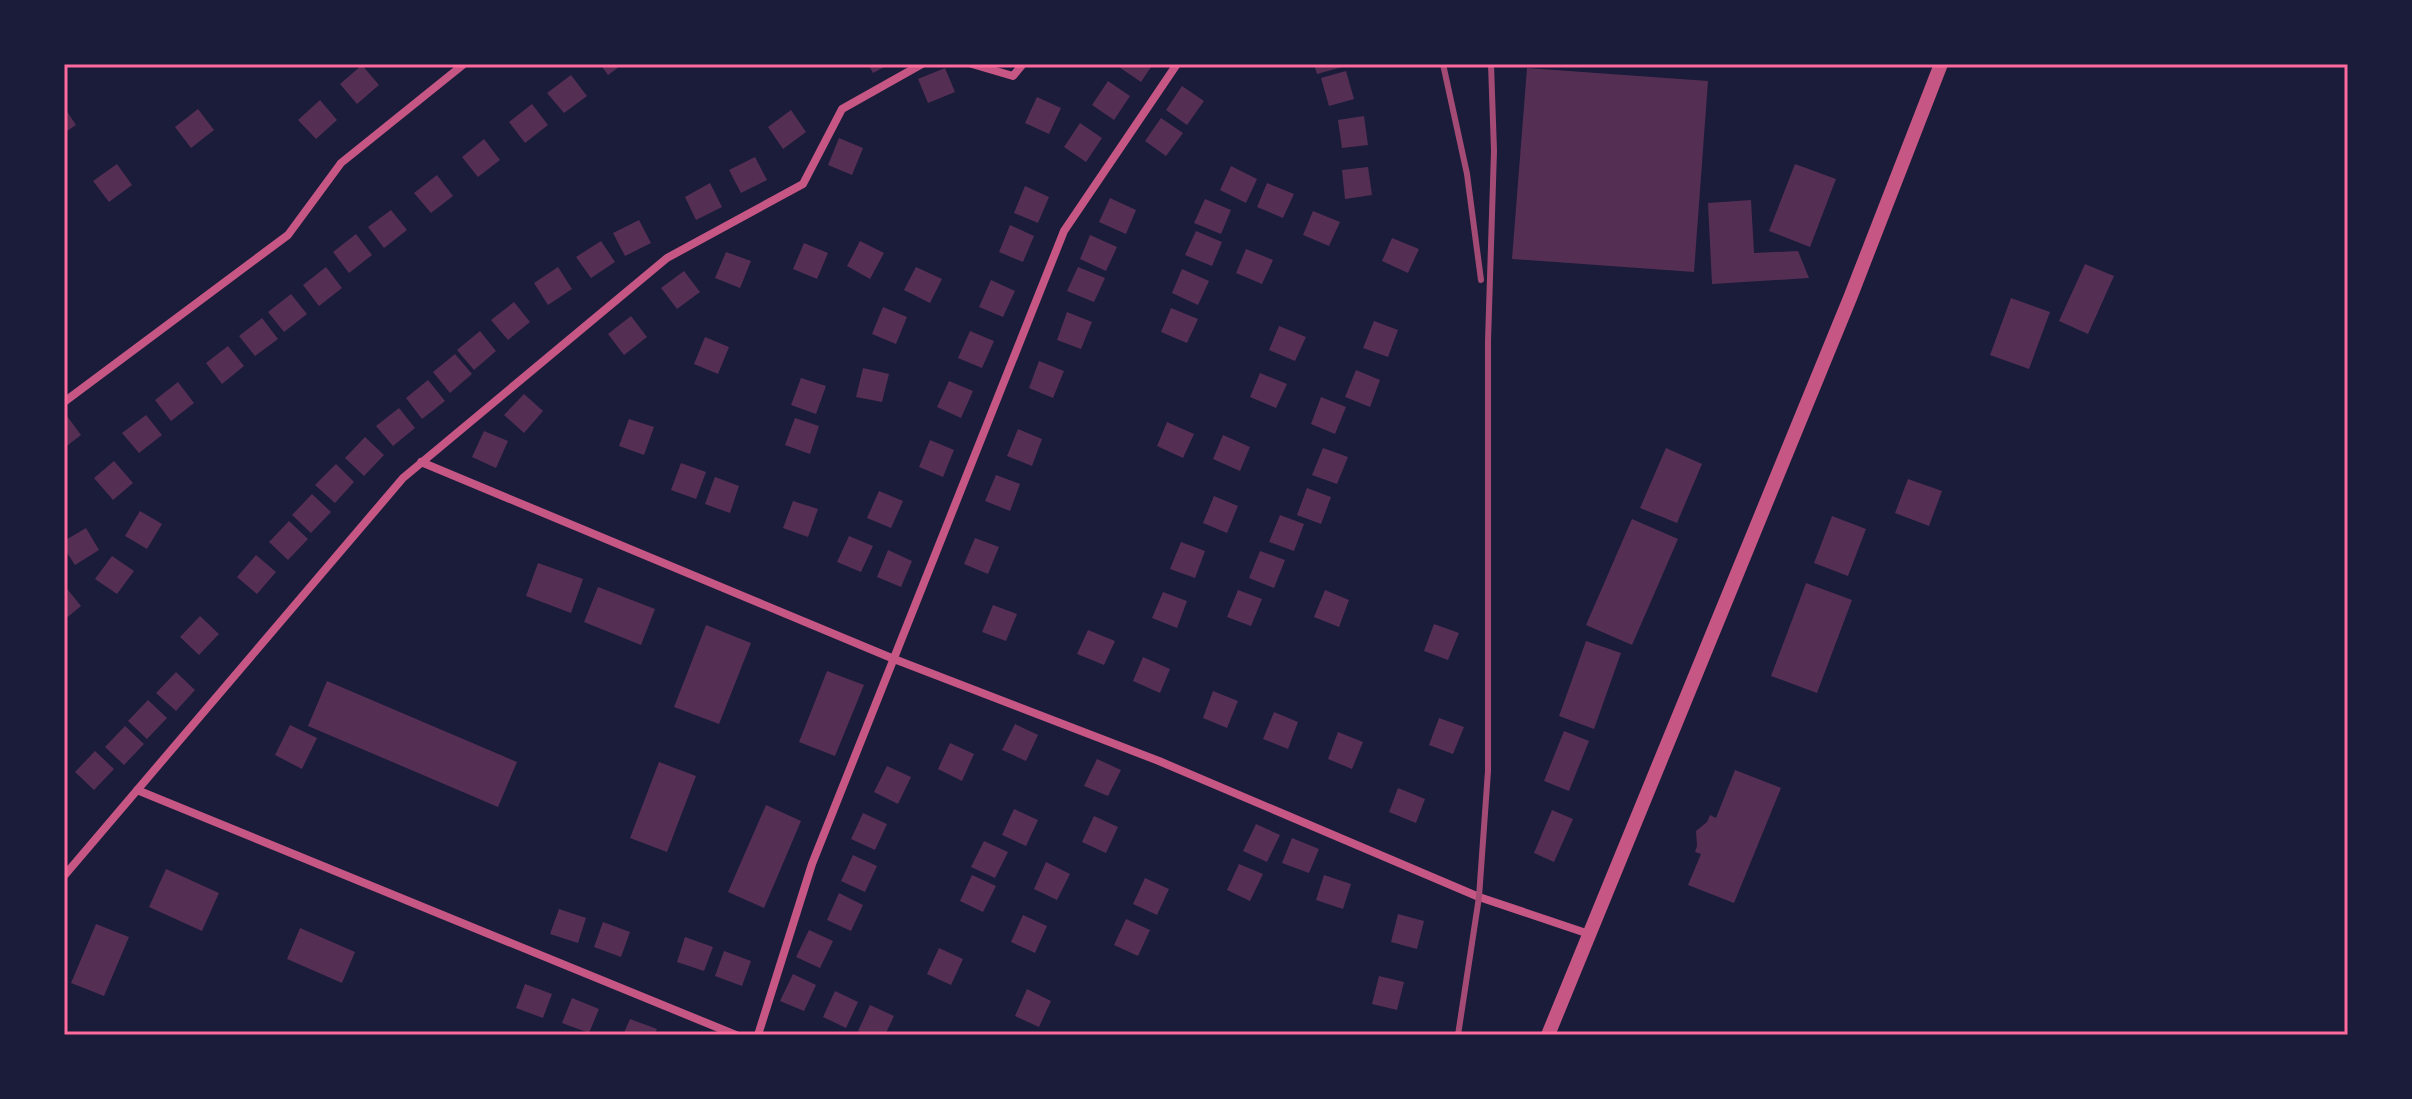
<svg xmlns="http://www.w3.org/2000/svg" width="2412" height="1099" viewBox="0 0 2412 1099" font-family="'PT Sans Narrow',sans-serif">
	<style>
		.building { fill: #542f53 }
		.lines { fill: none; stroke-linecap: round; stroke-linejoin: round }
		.minor { stroke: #c65784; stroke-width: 8 }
		.tertiary { stroke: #c65784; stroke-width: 14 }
		.rail { stroke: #a44b75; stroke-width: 6 }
		.neatline { fill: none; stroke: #ff6b9d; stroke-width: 3 }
	</style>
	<rect width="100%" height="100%" fill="#1b1b3a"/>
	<path class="building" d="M600,64h23l-15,11z
		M868,64h22l-17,9z
		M1122,64h31l-12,18 -22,-15z
		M1314,64h27l1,3 -25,7z
		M362,65l17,20 -22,19 -17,-20z
		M945,68l10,24 -27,11 -10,-24z
		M1527,68l181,13 -14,191 -182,-13z
		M1346,71l8,28 -25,7 -8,-28z
		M571,75l16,21 -23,17 -17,-20z
		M1108,81l22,15 -16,24 -22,-15z
		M1182,86l22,15 -17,24 -21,-15z
		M1037,97l24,11 -12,26 -24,-11z
		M320,100l17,20 -21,19 -18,-19z
		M532,104l16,21 -23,18 -16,-21z
		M64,107l12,18 -12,8z
		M198,109l16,21 -23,18 -16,-21z
		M791,110l15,22 -23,17 -15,-22z
		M1364,116l4,29 -26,3 -4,-28z
		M1161,118l22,15 -17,23 -21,-15z
		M1080,123l22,15 -16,24 -22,-15z
		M839,138l24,10 -11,27 -24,-10z
		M484,139l16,21 -22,17 -16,-20z
		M755,157l12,23 -26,13 -12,-23z
		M117,164l15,21 -23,17 -16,-21z
		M1795,164l41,15 -26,68 -41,-16z
		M1231,166l26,13 -11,24 -26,-13z
		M1368,167l4,28 -27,4 -3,-29z
		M437,175l16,21 -22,17 -17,-20z
		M710,183l12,24 -26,13 -11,-23z
		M1267,183l27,11 -11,24 -26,-11z
		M1025,186l24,11 -11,26 -24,-10z
		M1110,198l26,12 -10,24 -27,-12z
		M1205,199l26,11 -10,24 -27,-11z
		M1751,200l3,53 44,-2 11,27 -97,6 -4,-81z
		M391,210l16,20 -23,18 -16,-21z
		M1313,211l27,11 -11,24 -26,-11z
		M639,220l12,23 -26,13 -12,-23z
		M1010,225l24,11 -11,26 -24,-10z
		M1196,231l26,11 -10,24 -27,-11z
		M356,234l16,21 -23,18 -16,-21z
		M1090,235l27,12 -11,24 -26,-12z
		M1392,238l27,11 -11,24 -26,-12z
		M601,241l14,21 -24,16 -15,-21z
		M860,241l24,12 -14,26 -23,-13z
		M804,243l24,10 -11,26 -24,-10z
		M1246,249l27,11 -11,24 -26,-11z
		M726,252l25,9 -11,27 -25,-10z
		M2085,264l29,12 -26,58 -29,-13z
		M326,267l16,21 -23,18 -16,-21z
		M558,267l14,22 -24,16 -14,-22z
		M916,267l26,12 -12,24 -26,-13z
		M1078,267l27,11 -11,24 -27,-11z
		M1182,269l27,12 -11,24 -26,-12z
		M684,271l16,21 -23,17 -16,-21z
		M991,280l24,11 -12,26 -24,-10z
		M291,294l16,20 -23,18 -16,-20z
		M2011,298l39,14 -21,57 -39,-14z
		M514,302l16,20 -22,18 -17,-20z
		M883,307l24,10 -11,27 -24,-10z
		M1171,308l27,11 -11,24 -26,-11z
		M1067,312l25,10 -11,27 -24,-9z
		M631,316l16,21 -23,18 -16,-21z
		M262,318l16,21 -23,17 -16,-20z
		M1374,321l24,9 -10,27 -25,-9z
		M1279,326l27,11 -11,24 -26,-11z
		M480,331l16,20 -22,19 -17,-20z
		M970,331l24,10 -12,27 -24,-10z
		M705,337l24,10 -11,27 -24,-10z
		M228,346l16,20 -22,18 -16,-21z
		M455,354l17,20 -22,19 -17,-21z
		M1039,361l25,10 -11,27 -24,-10z
		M863,368l26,6 -7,28 -26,-5z
		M1356,370l24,10 -10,27 -25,-10z
		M1260,373l27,11 -11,24 -26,-11z
		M801,378l25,8 -10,28 -25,-9z
		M428,380l17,21 -23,18 -16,-21z
		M949,381l24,10 -12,27 -24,-11z
		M178,382l16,21 -23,18 -16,-21z
		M524,394l19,17 -19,22 -20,-18z
		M1321,397l25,10 -11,27 -24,-10z
		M399,408l16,20 -22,18 -17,-20z
		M64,412l17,23 -17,13z
		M146,415l16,20 -23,18 -17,-20z
		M795,418l24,8 -9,28 -25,-9z
		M629,419l25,8 -10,28 -25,-9z
		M1167,422l27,12 -11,24 -26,-12z
		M1018,429l24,10 -10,27 -25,-10z
		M484,431l24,10 -12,27 -24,-11z
		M1223,435l27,12 -10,24 -27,-12z
		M365,437l19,18 -20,21 -19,-18z
		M930,440l24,10 -11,27 -24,-10z
		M1323,448l25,9 -11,27 -25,-9z
		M1666,448l36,16 -25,59 -37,-15z
		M114,461l19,22 -20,17 -19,-22z
		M681,463l25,9 -10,27 -25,-9z
		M336,464l18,18 -19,21 -20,-18z
		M996,475l24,9 -10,27 -25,-10z
		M715,477l24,9 -9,27 -25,-9z
		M1908,479l34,12 -13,35 -34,-13z
		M1307,488l24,9 -10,27 -24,-9z
		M879,491l24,10 -12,27 -24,-10z
		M312,494l19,18 -20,21 -19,-18z
		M1214,496l24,10 -11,27 -24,-10z
		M793,501l25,8 -10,28 -25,-9z
		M140,511l22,13 -15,25 -22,-13z
		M1280,515l24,9 -10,27 -25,-9z
		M1832,516l34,13 -18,47 -34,-13z
		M1632,519l46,20 -46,106 -46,-20z
		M289,521l19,18 -20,21 -19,-18z
		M86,528l13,22 -24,15 -11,-17v-7z
		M849,536l24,10 -12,26 -24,-10z
		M975,538l24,9 -11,27 -24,-10z
		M1181,542l24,9 -10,27 -25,-9z
		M888,550l24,11 -11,26 -24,-10z
		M1260,551l25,9 -11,28 -25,-10z
		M256,555l20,17 -19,22 -20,-17z
		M112,556l22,15 -17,23 -22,-15z
		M538,563l45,16 -12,34 -45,-17z
		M1806,583l46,17 -35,93 -46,-17z
		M64,585l17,21 -17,14z
		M598,587l57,22 -14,36 -57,-23z
		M1238,590l24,9 -11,27 -24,-9z
		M1325,590l24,10 -10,27 -25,-10z
		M1163,592l24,9 -10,27 -25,-10z
		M993,605l24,9 -11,27 -24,-9z
		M200,616l19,18 -20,21 -19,-18z
		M1434,624l25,9 -11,27 -24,-9z
		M706,625l45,18 -32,81 -45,-17z
		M1088,630l27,11 -11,24 -27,-11z
		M1586,641l35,12 -27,76 -35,-13z
		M1143,657l27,12 -10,24 -27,-12z
		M827,671l37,14 -29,71 -36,-14z
		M176,672l19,18 -19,21 -20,-18z
		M327,681l190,81 -19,45 -190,-81z
		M1213,691l25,10 -11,27 -24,-10z
		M148,700l19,18 -20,21 -19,-18z
		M1274,712l24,10 -10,27 -25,-10z
		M1439,718l25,9 -11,27 -24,-9z
		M1015,724l23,11 -12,26 -24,-11z
		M290,725l27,13 -15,31 -27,-14z
		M125,726l19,18 -20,21 -19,-18z
		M1564,731l25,10 -20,50 -25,-10z
		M1338,732l25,10 -11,27 -24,-10z
		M950,743l24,11 -12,27 -24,-12z
		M95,751l19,18 -20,21 -19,-18z
		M1097,759l24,11 -13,26 -24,-10z
		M659,762l37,14 -29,76 -37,-14z
		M887,766l24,11 -13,27 -24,-12z
		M1735,770l46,18 -47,115 -46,-18 13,-31 -6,-2 2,-6 -1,-15 11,-9 3,-7 6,3z
		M1398,788l27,11 -9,24 -27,-11z
		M766,805l35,16 -37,87 -36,-16z
		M1014,809l24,11 -12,26 -24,-11z
		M1552,810l21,9 -19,43 -20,-9z
		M863,813l24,11 -12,26 -24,-11z
		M1094,816l24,11 -12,26 -24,-11z
		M1256,824l24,11 -13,27 -24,-11z
		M1292,838l27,11 -10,24 -27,-10z
		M984,841l24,11 -13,26 -24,-11z
		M853,855l24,11 -12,26 -24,-11z
		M1046,862l24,12 -13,26 -23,-11z
		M1239,864l24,10 -13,27 -23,-11z
		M166,869l53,24 -17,38 -53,-24z
		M972,875l24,11 -13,26 -23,-11z
		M1324,875l27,9 -8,25 -27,-9z
		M1145,878l24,11 -12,26 -24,-11z
		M839,893l24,12 -12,26 -24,-11z
		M559,909l27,9 -8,25 -28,-9z
		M1398,914l26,7 -7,28 -26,-7z
		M1023,915l24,11 -12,27 -24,-11z
		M1126,919l24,11 -12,26 -24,-11z
		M603,922l27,10 -9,25 -27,-10z
		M96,924l33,13 -25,59 -33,-13z
		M300,928l55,24 -13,31 -55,-24z
		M809,930l24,11 -13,27 -24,-11z
		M685,937l28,10 -9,24 -27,-9z
		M939,948l24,11 -12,26 -24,-11z
		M724,951l27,10 -9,25 -27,-10z
		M793,974l23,11 -12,26 -24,-10z
		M1379,976l25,6 -7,28 -25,-6z
		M525,984l27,10 -9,24 -27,-10z
		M1027,989l24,12 -12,26 -24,-11z
		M835,991l23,11 -12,26 -23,-11z
		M572,998l27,11 -10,24 -27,-10z
		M870,1005l24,11 -9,19h-18l-9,-4z
		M630,1019l27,10 -3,6h-31z"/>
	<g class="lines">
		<path class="minor" d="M972,64l41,12 10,-12
			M64,402l224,-167 53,-72 123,-99
			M421,462l473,197 265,102 320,136 110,37
			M137,790l599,245
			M64,876l339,-398 264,-220 136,-74 39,-75 80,-45
			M758,1035l54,-171 252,-633 113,-167"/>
		<path class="tertiary" d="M1548,1035l302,-737 91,-234"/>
		<path class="rail" d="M1443,64l24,110 14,106
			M1458,1035l21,-138 9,-126v-430l6,-190 -3,-87"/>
	</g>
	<rect width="2412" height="1099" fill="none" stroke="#1b1b3a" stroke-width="132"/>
	<rect x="66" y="66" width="2280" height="967" class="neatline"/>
</svg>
